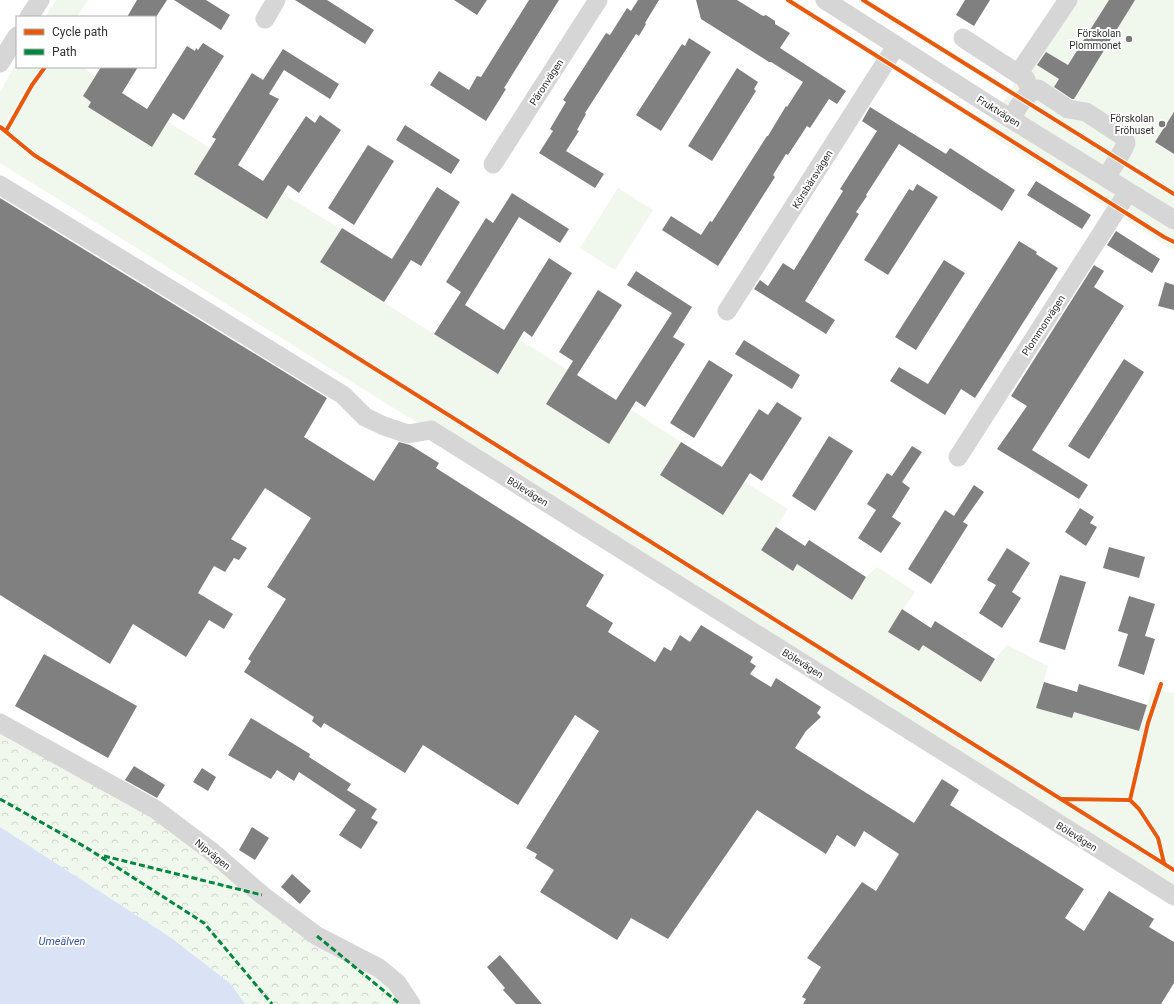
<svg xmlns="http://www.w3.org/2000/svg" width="1174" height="1004" viewBox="0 0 1174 1004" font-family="Roboto,sans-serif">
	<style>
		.grass { fill: #f0f7ed }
		.forest { fill: url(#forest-crowns) }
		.water { fill: #dae2f5 }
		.building { fill: #808080 }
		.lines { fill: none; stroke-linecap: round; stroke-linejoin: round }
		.minor { stroke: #d6d6d6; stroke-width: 19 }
		.quiet { stroke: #00873e; stroke-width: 3; stroke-dasharray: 6 3; stroke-linecap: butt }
		.cycleway-casing { stroke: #fff; stroke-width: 6 }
		.cycleway { stroke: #e8590c; stroke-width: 4 }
		.poi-dot { fill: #7a7a7a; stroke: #fff; stroke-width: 1.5 }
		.labels { text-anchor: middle; stroke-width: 4; stroke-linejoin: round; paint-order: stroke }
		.poi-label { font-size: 10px; fill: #323232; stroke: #fff; text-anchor: end }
		.street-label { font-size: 10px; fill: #323232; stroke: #fff }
		.water-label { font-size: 11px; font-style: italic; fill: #36559e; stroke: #fff }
	</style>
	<defs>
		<pattern id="forest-crowns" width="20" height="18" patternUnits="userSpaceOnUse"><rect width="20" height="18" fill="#f0f7ed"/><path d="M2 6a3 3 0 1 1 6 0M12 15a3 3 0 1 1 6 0" fill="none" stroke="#ced4cc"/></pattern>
	</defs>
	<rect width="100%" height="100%" fill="#fff"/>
	<path class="grass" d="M56,0h32l-11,17h-32z
		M1067,0h107v250l-188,-118 23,-40z
		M17,61v6h24l-12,16 -24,42 -5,-3v-30z
		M45,67h38l12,9 -12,20 8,6 -3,5 63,40 17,-25 42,26 -15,26 72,45 16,-25 58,35 -21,33 177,112 21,-35 50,31 -22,34 63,40 16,-25 -1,-1 6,-9 51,33 -21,33 63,40 16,-24 4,-10 45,28 -27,41 32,20 4,-6 55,36 14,-23 11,-10 38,25 -27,40 31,19 4,-6 58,37 14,-23 12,-14 41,21 -11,42 34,10 3,-6 65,19 13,-42 22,4v203l-496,-311 -678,-422v-36l6,4 26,-46z
		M618,188l35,22 -38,60 -35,-22z"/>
	<path class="forest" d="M0,723l211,128 168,117 32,36h-166l-14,-20 -61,-47 -170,-110z"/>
	<path class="water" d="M0,827l170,110 61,47 14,20h-245z"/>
	<path class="building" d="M137,0h30l-11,17h-29z
		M174,0h32l24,15 -9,15z
		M295,0h32l47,30 -9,14z
		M454,0h33l-10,15z
		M529,0h30l-55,88 2,1 -20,32 -56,-36 9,-14 30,19 8,-14 4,1z
		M638,0h21l-14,23 1,1 -7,12 -3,-2 -51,79 1,1 -9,16 2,1 -13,20 38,23 -9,14 -56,-35 14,-22 -3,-2 16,-27 -3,-2 43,-67 4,2 17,-27 4,3z
		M696,0h41l26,16 3,-1 9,6v3l15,9 -10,15 66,43 -9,13 -8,-5 -19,29 -3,-2 -19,29 -2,-1 -13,21 2,2 -57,89 -56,-36 9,-14 30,19 9,-14 2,1 55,-86h1l18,-30 1,1 16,-25 -32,-20h-2l-68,-43z
		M965,0h25l-16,26 -18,-11z
		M1109,0h26l-61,99h-2l-18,-12 5,-8 -22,-14 9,-13 22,13z
		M689,38l22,14 -50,79 -25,-16 46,-71 3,2z
		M203,43l21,13 -40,64 -11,-7 -21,34 -64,-40 3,-5 -8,-6 18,-29h37l-16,26 25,16 40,-63 8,5 1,-3 2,2z
		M283,49l56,35 -9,15 -46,-29 -15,24 10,5 -41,66 25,16 43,-65 9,7 5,-8 21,15 -42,63 -11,-8 -21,34 -73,-45 22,-35 -4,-2 40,-64 11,7z
		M737,68l21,14 -4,7 2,2 -44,70 -24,-15z
		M870,107l76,47 4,-6 65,42 -13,21 -103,-67 -33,51 1,1 -11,16 3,2 -54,87 30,19 -9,14 -72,-45 6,-9 8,6 15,-23 11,7 49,-79 -3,-2 37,-58 -15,-10z
		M1174,112v42l-19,-12z
		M405,125l55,35 -9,14 -55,-34z
		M368,145l26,16 -40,64 -26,-17z
		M1036,181l55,34 -9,14 -55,-34z
		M917,184l21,13 -50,78 -24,-15 45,-71 4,2z
		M437,187l23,15 -39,64 -10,-6 -27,42 -64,-40 22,-34 50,31z
		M512,193l57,36 -9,14 -41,-26 -54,88 39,25 45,-72 23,15 -40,64 -8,-6 -26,43 -64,-40 27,-42 -15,-10 40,-64 7,5z
		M0,198l327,200 -23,39 70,44 25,-39 11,3 29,18 -3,5 168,107 -18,31 27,17 -5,9 47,30 9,-15 7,4 9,-16 10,7 11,-17 52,32 -3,5 6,4 -6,8 21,13 5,-9 45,29 -4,6 4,4 -15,14 -11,17 119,75 28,-44 17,11 -9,15 134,84 -19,29 19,13 25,-40 45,28 -5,8 25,15v41l-13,21h-358l3,-5 -4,-2 19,-30 -14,-9 55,-76 14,9 23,-37 -35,-23 -9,16 -18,-12 -11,19 -69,-44 -89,129 -37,-21 -14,22 -77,-48 14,-22 -19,-12 2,-4 -11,-6 73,-117 -24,-16 -57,90 -95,-60 -18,28 -81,-50 -3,5 -9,-7 2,-4 -70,-45 7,-11 -3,-2 38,-60 -19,-12 44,-69 -46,-30 -34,51 16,9 -8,12 -5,-2 -9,14 -11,-6 -16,27 35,21 -9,15 -15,-9 -23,37 -53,-33 -23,40 -110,-69z
		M1116,231l44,28 -8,14 -45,-28z
		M1019,241l18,11 -1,2 22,14 -83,130 -14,-9 -16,26 -55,-34 9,-14 29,17z
		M944,260l21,13 -49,77 -21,-13z
		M1094,265l10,6 -10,16 30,19 -92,144 56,35 -9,14 -82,-50 30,-43 -16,-10z
		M636,271l56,36 -19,30 12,7 -40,63 -9,-6 -27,43 -63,-40 27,-43 -14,-9 39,-62 24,15 -45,70 39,25 56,-87 -45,-28z
		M1165,282l9,3v25l-16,-4z
		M744,340l56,35 -8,14 -57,-35z
		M1124,359l20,13 -55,87 -21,-13z
		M709,360l24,15 -39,63 -24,-15z
		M777,402l25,16 -40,63 -12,-8 -27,42 -63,-40 21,-33 41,25 37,-58 9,6z
		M829,436l24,15 -38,60 -23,-15z
		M912,446l10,6 -20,30 8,6 -18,29 9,6 -20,30 -23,-15 18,-28 -9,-6 20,-31 5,3z
		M974,485l10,7 -21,30 5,3 -37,59 -23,-15 37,-59 9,6z
		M1080,508l14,9 -4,6 7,4 -11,19 -21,-14z
		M776,527l29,19 4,-6 57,37 -14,23 -55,-36 -4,7 -32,-21z
		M1109,547l36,10 -6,21 -36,-10z
		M1007,548l23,15 -18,29 9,6 -19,30 -23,-15 17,-28 -9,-5z
		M1060,575l26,7 -21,68 -26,-8z
		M1129,596l26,8 -10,32 10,3 -11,36 -26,-9 10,-32 -10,-3z
		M902,609l29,19 4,-7 60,38 -14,23 -58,-37 -4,6 -31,-19z
		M44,654l93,52 -29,52 -93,-52z
		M1044,682l33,10 2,-8 68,21 -8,26 -65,-19 -2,6 -36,-10z
		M251,718l59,36 -1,3 42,27 -4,6 30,19 -6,9 7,4 -17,27 -22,-14 17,-25 -57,-38 -5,9 -17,-11 -6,9 -43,-24z
		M134,766l31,19 -8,13 -32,-18z
		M202,768l14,9 -8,14 -15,-9z
		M252,827l17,11 -14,22 -16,-10z
		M292,874l19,17 -11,13 -19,-17z
		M500,955l8,9 34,40h-26l-13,-14 2,-2 -18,-21z"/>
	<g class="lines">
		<path class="minor" d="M825,0l186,119 163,101
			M29,17l11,-17
			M265,19l11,-19
			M963,38l63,41 1,4
			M0,63l17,-27
			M1018,74l50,-74
			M1011,119c8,-13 13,-26 27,-30l30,20 18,3 38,25 2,6 -3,7 -17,28
			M493,164l105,-164
			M0,185l343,210 22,22 19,9 24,8 23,-4 743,466
			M727,311l169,-265
			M958,457l170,-265
			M0,723l155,86 56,42 51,44 55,41 62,32 18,15 14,21"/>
		<path class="quiet" d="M0,799l87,49 117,75 68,81
			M104,856l158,39
			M317,936l83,68"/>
		<defs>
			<path id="cycleway" d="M788,0l376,237 10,5
				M863,0l311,194
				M0,127l34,28 1140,715
				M0,127l6,4 26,-46 13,-18
				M1062,799l68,1 9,9 19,29 6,25
				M1130,800l18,-77 13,-39"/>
		</defs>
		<use href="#cycleway" class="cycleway-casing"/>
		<use href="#cycleway" class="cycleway"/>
	</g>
	<g class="poi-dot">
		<circle cx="1129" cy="39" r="4"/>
		<circle cx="1162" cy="124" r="4"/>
	</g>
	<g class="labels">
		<g class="poi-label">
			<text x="1121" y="37">Förskolan<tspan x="1121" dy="12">Plommonet</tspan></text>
			<text x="1154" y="122">Förskolan<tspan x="1154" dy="12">Fröhuset</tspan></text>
		</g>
		<g class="street-label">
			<text transform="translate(546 82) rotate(-57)" y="4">Päronvägen</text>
			<text transform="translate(999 111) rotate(32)" y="4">Fruktvägen</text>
			<text transform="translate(812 179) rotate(-58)" y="4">Körsbärsvägen</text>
			<text transform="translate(1043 325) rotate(-57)" y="4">Plommonvägen</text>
			<text transform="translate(528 491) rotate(32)" y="4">Bölevägen</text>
			<text transform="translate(803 663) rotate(32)" y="4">Bölevägen</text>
			<text transform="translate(1077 836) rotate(32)" y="4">Bölevägen</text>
			<text transform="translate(213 854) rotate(39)" y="4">Nipvägen</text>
		</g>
		<g class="water-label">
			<text x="62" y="945">Umeälven</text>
		</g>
	</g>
	<rect x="16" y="16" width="140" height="52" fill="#ffffff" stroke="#adadad"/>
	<rect x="24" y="29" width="20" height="6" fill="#e8590c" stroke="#adadad"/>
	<text x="52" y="36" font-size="12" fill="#323232">Cycle path</text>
	<rect x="24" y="49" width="20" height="6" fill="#00873e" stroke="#adadad"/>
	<text x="52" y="56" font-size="12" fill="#323232">Path</text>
</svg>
